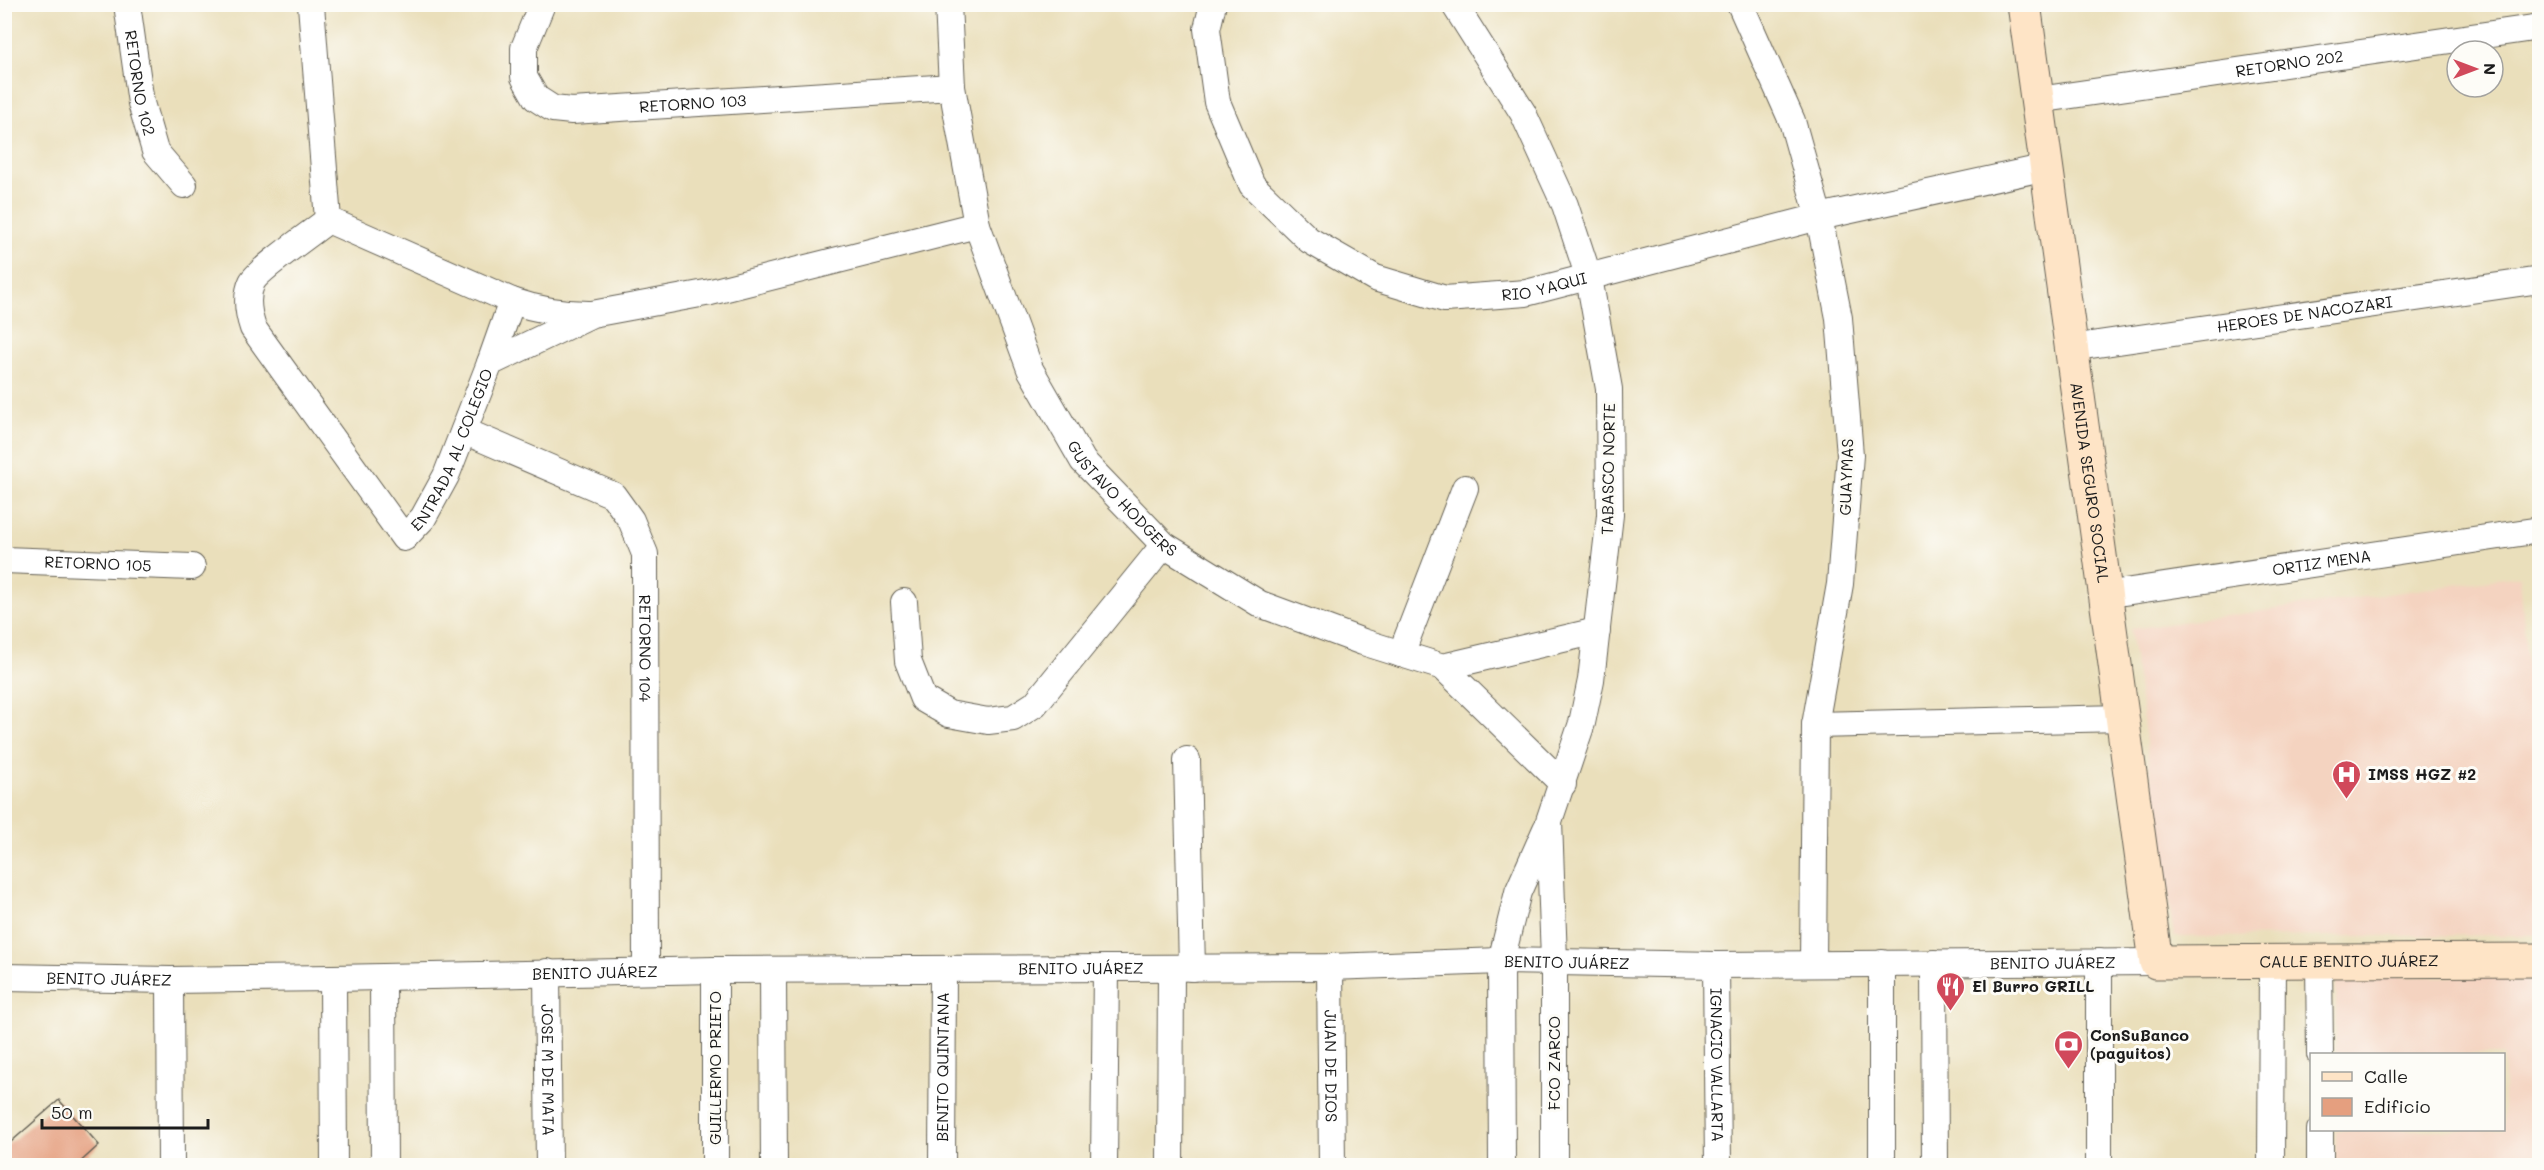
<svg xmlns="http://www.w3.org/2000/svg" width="2544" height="1170" viewBox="0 0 2544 1170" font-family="Mali,sans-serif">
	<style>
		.built { fill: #f4d3c0 }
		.building { fill: #e59f7f }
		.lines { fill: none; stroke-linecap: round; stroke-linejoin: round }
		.street-casing { stroke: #646054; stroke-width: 28 }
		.secondary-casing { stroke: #646054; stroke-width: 35 }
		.street { stroke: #fff; stroke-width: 26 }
		.secondary { stroke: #fee4c6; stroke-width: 33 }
		.labels { text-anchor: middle; stroke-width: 6; stroke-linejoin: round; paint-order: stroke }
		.street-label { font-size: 16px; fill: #1c1c1c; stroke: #fdfcf7 }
		.poi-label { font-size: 16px; font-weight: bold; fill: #1c1c1c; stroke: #fdfcf7; text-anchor: start }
	</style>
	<rect width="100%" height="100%" fill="#fdfcf7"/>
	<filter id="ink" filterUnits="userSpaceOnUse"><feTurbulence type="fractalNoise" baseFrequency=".0167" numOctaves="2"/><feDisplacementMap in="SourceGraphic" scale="12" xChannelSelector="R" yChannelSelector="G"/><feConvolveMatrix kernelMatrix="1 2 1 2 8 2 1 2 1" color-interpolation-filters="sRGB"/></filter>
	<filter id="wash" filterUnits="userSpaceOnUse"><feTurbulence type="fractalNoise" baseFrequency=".008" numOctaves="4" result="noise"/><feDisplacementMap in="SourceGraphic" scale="24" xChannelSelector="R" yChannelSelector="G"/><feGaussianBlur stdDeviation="1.35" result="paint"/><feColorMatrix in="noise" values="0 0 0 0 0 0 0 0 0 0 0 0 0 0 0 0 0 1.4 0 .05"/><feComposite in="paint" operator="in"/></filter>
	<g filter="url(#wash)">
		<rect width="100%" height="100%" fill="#eadfbb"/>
		<path class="built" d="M2520,576l7,87h12v272l-365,2 -44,-308z
			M2336,976l203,1v188l-204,1 1,-36h168v-76h-168z"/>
		<g id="blocks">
			<path class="building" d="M59,1100l40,45 -23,21h-72v-18z"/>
		</g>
	</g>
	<g filter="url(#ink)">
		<use href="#blocks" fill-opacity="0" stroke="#646054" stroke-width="1.5"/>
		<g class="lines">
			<defs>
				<g id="street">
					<path id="s1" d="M127,4l14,99 14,48 29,34"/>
					<path id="s2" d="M542,4l-18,44v29l12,21 17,11 19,2 380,-24"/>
					<path id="s3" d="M948,4l4,83 25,138 53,144 53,92 81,84 96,59 103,38 80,25 120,117"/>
					<path id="s4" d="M1213,4l-6,25 10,73 35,83 57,55 66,38 70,21 81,-6 293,-76 228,-50"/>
					<path d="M1454,4l69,109 42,92 24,73 20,111 1,126 -19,165 -9,43 -33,98 5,139v206"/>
					<path d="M1740,4l52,117 27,96 20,101 11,137 -10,129 -25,141 -2,239"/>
					<path d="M311,5l17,215 184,81c26,9 49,13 77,13"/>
					<path id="s5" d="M2038,100l502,-73"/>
					<path id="s6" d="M328,220c-14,11 -70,50 -76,62 -7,15 -4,31 1,46l151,210 19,-20 23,-42 44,-113 102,-49 119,-22 266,-67"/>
					<path id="s7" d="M2070,348l470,-68"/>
					<path d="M490,363l22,-62"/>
					<path id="s8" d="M464,431l149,64 18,25 14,34 1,417"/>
					<path id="s9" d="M4,560l188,7"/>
					<path id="s10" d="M2104,595l436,-65"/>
					<path d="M904,602l4,59 15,38 26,15 39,7 25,-3 22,-14 129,-159"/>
					<path d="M1401,654l64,-166"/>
					<path d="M1443,667l154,-36"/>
					<path d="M1815,725l307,-7"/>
					<path d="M1187,760l5,208"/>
					<path d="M2319,961l1,93"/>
					<path d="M1882,963v203"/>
					<path d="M1934,963l1,203"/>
					<path id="s11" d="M1716,965l2,201"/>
					<path id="s12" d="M1330,967l2,199"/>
					<path d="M715,970v196"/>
					<path d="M773,970l1,196"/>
					<path id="s13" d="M547,972l2,194"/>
					<path id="s14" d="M4,977l166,3 163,-2 382,-8 615,-3 171,-6 215,4 440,-3"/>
					<path d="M333,978l1,188"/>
					<path d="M383,978l1,188"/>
					<path d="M170,980l1,186"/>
					<path d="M2320,1130v36"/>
					<path id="s15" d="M942,1166l1,-196"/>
					<path d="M1104,1166l2,-198"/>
					<path d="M1170,1166l1,-198"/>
					<path d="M1502,1166l-1,-205 17,-69 28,-63"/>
					<path d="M2099,1166v-204"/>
					<path d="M2271,1166l1,-205"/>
				</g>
				<g id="secondary">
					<path id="s16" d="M2024,4l132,958 384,-2"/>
				</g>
			</defs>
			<use href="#street" class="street-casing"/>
			<use href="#secondary" class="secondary-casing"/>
			<use href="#street" class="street"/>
			<use href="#secondary" class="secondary"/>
		</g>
	</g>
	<defs>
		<symbol id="hospital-pin" viewBox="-11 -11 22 30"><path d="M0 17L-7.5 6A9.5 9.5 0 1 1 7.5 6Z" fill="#d1495b" stroke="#fdfcf7"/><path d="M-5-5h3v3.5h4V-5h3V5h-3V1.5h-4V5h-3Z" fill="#fff"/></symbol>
		<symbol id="restaurant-pin" viewBox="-11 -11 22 30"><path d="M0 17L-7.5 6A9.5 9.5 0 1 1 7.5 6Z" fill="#d1495b" stroke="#fdfcf7"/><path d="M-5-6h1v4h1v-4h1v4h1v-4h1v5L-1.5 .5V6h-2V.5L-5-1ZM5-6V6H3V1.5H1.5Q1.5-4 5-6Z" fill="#fff"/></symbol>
		<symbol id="bank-pin" viewBox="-11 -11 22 30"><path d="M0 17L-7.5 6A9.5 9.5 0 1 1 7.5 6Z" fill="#d1495b" stroke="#fdfcf7"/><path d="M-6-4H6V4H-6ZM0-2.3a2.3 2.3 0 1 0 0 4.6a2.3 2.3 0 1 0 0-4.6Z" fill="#fff"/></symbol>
	</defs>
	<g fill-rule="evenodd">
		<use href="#hospital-pin" x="2330" y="758" width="33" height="45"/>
		<use href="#restaurant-pin" x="1934" y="970" width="33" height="45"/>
		<use href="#bank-pin" x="2052" y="1028" width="33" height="45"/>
	</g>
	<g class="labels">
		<g class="street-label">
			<text dy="6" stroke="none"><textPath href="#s5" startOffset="254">RETORNO 202</textPath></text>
			<text dy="6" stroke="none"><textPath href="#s1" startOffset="80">RETORNO 102</textPath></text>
			<text dy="6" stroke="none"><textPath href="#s2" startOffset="261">RETORNO 103</textPath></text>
			<text dy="6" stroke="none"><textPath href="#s4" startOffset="518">RIO YAQUI</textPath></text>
			<text dy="6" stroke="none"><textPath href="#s7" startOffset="237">HEROES DE NACOZARI</textPath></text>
			<text dy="6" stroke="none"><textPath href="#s6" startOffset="506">ENTRADA AL COLEGIO</textPath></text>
			<text transform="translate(1608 469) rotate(-89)" y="6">TABASCO NORTE</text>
			<text transform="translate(1846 477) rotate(-88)" y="6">GUAYMAS</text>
			<text dy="6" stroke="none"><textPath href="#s16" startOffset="483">AVENIDA SEGURO SOCIAL</textPath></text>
			<text dy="6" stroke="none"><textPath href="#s3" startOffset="537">GUSTAVO HODGERS</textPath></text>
			<text dy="6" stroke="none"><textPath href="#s9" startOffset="94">RETORNO 105</textPath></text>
			<text dy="6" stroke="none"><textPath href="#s10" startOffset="220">ORTIZ MENA</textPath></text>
			<text dy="6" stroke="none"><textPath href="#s8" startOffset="324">RETORNO 104</textPath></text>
			<text dy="6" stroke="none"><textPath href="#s16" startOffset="1160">CALLE BENITO JUÁREZ</textPath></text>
			<text dy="6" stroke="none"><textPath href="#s14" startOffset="1563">BENITO JUÁREZ</textPath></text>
			<text dy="6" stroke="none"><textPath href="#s14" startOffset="2049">BENITO JUÁREZ</textPath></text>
			<text dy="6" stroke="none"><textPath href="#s14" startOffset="1077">BENITO JUÁREZ</textPath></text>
			<text dy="6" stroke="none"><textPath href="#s14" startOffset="591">BENITO JUÁREZ</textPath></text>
			<text dy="6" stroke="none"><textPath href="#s14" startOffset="105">BENITO JUÁREZ</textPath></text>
			<text transform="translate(1554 1063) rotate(-90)" y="6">FCO ZARCO</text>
			<text dy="6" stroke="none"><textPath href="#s11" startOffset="100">IGNACIO VALLARTA</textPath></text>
			<text dy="6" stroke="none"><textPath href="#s12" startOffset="99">JUAN DE DIOS</textPath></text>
			<text transform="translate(715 1068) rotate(-90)" y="6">GUILLERMO PRIETO</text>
			<text dy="6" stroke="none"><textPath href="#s15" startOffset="99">BENITO QUINTANA</textPath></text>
			<text dy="6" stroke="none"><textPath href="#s13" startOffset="98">JOSE M DE MATA</textPath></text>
		</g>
		<g class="poi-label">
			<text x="2368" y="780">IMSS HGZ #2</text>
			<text x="1972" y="992">El Burro GRILL</text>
			<text x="2090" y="1041">ConSuBanco<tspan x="2090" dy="18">(paguitos)</tspan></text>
		</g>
	</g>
	<rect width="2544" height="1170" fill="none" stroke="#fdfcf7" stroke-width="24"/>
	<rect x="2310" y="1053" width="195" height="78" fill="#fdfcf7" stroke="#a3a29f" stroke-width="1.5"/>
	<rect x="2322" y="1072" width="30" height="9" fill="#fee4c6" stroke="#a3a29f" stroke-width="1.5"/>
	<text x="2364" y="1083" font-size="18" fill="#1c1c1c">Calle</text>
	<rect x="2322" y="1098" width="30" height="18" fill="#e59f7f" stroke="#a3a29f" stroke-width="1.5"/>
	<text x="2364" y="1113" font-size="18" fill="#1c1c1c">Edificio</text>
	<g transform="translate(2475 69) rotate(90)"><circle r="28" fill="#fdfcf7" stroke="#a3a29f" stroke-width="1.5"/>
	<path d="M0-4.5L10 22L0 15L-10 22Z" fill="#d1495b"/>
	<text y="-9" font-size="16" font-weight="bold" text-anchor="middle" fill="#1c1c1c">N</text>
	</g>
	<path d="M42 1119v9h166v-9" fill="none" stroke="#1c1c1c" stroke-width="3"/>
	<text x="51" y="1119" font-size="18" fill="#1c1c1c" stroke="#fdfcf7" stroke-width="4.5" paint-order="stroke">50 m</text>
</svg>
